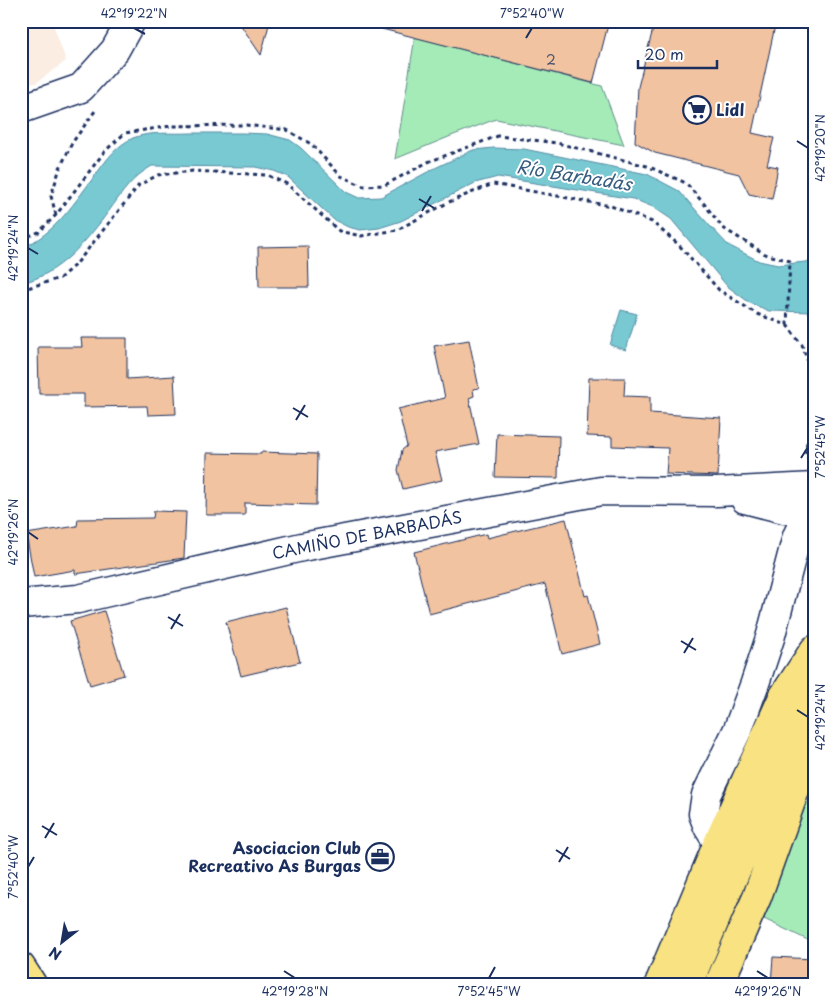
<svg xmlns="http://www.w3.org/2000/svg" width="835" height="1005" viewBox="0 0 835 1005" font-family="'Playpen Sans',sans-serif">
	<style>
		.built { fill: #fbede2 }
		.green { fill: #a5ebb7; stroke: #608d8a }
		.water { fill: #78c9d1; stroke: #538ba3 }
		.building { fill: #f1c3a0; stroke: #1b2f5e }
		.lines { fill: none; stroke-linecap: round; stroke-linejoin: round }
		.minor-casing { stroke: #1b2f5e; stroke-width: 31 }
		.primary-casing { stroke: #1b2f5e; stroke-width: 31 }
		.trunk-casing { stroke: #1b2f5e; stroke-width: 31 }
		.path { stroke: #1b2f5e; stroke-width: 3; stroke-dasharray: 4 4; stroke-linecap: butt }
		.minor { stroke: #fff; stroke-width: 28 }
		.primary { stroke: #f8e281; stroke-width: 28 }
		.trunk { stroke: #f8e281; stroke-width: 28 }
		.ticks { fill: none; stroke: #1b2f5e; stroke-width: 2 }
		.labels { text-anchor: middle; stroke-width: 4; stroke-linejoin: round; paint-order: stroke }
		.number-label { font-size: 14px; fill: #50546e }
		.poi-label { font-size: 16px; font-weight: bold; fill: #1b2f5e; stroke: #fff; text-anchor: start }
		.street-label { font-size: 16px; fill: #1b2f5e; stroke: #fff }
		.water-label { font-size: 18px; font-style: italic; fill: #375d80; stroke: #fff }
		.neatline { fill: none; stroke: #1b2f5e; stroke-width: 2 }
		.ticks-label { font-size: 12px; text-anchor: middle; fill: #1b2f5e }
	</style>
	<rect width="100%" height="100%" fill="#fff"/>
	<filter id="ink" filterUnits="userSpaceOnUse"><feTurbulence type="fractalNoise" baseFrequency=".02" numOctaves="2"/><feDisplacementMap in="SourceGraphic" scale="10" xChannelSelector="R" yChannelSelector="G"/><feConvolveMatrix kernelMatrix="1 2 1 2 8 2 1 2 1" color-interpolation-filters="sRGB"/></filter>
	<g filter="url(#ink)">
		<path class="built" d="M21,21h31l14,40 -30,22h-15z"/>
		<path class="green" d="M415,37l187,49 22,59 -128,-26 -45,17 -56,23z
			M814,795v148l-50,-24 26,-93z"/>
		<path class="water" d="M191,133h51l25,1 23,6 11,8 45,44 13,6 22,-1 54,-29 38,-18 21,-2 30,1 123,25 32,17 31,35 18,19 31,16 19,4 36,-4v51l-45,-1 -19,-8 -23,-17 -56,-67 -18,-12 -20,-8 -135,-22 -23,6 -74,38 -22,7 -19,2 -12,-3 -14,-7 -46,-43 -14,-6 -19,-4 -103,-1c-20,11 -30,27 -43,45 -22,29 -49,64 -88,72v-35c35,-14 54,-47 76,-75 10,-14 20,-28 36,-35 17,-7 40,-4 58,-5z
			M621,310l16,4 -11,36 -16,-5z"/>
		<path class="building" d="M238,21h32l-9,34z
			M382,21h227l-16,62 -211,-54z
			M655,21h121l-24,112 22,5 -7,27 11,2 -6,32 -23,-5 -10,-20 -84,-21 -20,-11 3,-55z
			M308,246l1,41h-50l-1,-40z
			M81,338h46v41l47,-3 2,38 -28,1 -1,-9 -63,1v-13h-45l-1,-47h44z
			M469,340l10,48 -6,1 1,7 -5,2 10,46 -44,8 7,28 -39,9 -5,-19 4,-20 5,-4 -9,-37 47,-11 -11,-52z
			M589,378h36l-1,18 26,1v16l71,5 -3,58 -52,-2 2,-26 -56,-2v-9l-25,-1z
			M497,434l62,2 -1,42 -63,-1z
			M261,452l56,2 -1,51 -71,-2v12h-39l1,-62 54,1z
			M154,511l32,1 -2,46 -109,16v-4l-41,7 -8,-43 51,-8 1,-7 75,-1z
			M566,519l19,77 3,-1 12,49 -38,10 -17,-70 -116,30 -15,-62 72,-18 1,4z
			M286,607l14,55 -59,14 -15,-54z
			M104,611l20,64 -34,10 -20,-64z
			M773,957l41,2v25h-43z"/>
		<g class="lines">
			<defs>
				<path id="minor" d="M21,109l60,-21 34,-38 16,-29
					M745,499l39,10 30,4
					M21,604l57,-5 224,-52 299,-56 116,1 97,-5
					M718,843l-10,-16 -5,-13 3,-19 32,-66 17,-46 16,-48 26,-99 17,-35"/>
				<path id="primary" d="M659,984l59,-141 65,-146 31,-47
					M688,984l97,-229 29,-82
					M719,984l38,-87 57,-160"/>
				<path id="trunk" d="M21,967l11,17"/>
			</defs>
			<use href="#minor" class="minor-casing"/>
			<use href="#primary" class="primary-casing"/>
			<use href="#trunk" class="trunk-casing"/>
			<path class="path" d="M56,215l-5,-19 9,-28 12,-25 23,-32
				M21,239l18,-7 17,-17 49,-64 20,-18 46,-7 75,-1 41,5 24,14 30,32 22,10 22,-1 43,-23 70,-26 59,7 90,23 39,17 19,22 18,23 42,26 25,7 -3,64
				M21,290l39,-12 17,-15 62,-78 19,-10 35,-4 74,4 20,9 52,47 22,5 36,-6 52,-28 44,-18 118,22 41,16 27,23 40,45 38,24 30,11 15,20 11,32 1,18
				M809,461l-4,-10 9,-38"/>
			<use href="#minor" class="minor"/>
			<use href="#primary" class="primary"/>
			<use href="#trunk" class="trunk"/>
		</g>
	</g>
	<path class="ticks" d="M134,28l11,6M526,38l6,-10M797,141l11,7M419,199l15,9M422,211l9,-15M28,248l10,6M293,408l15,9M296,420l9,-15M801,458l7,-11M28,532l10,7M168,617l15,9M171,629l9,-15M681,641l15,9M684,653l9,-15M797,710l11,7M42,826l15,9M45,838l9,-15M556,850l14,9M559,862l9,-15M28,867l6,-10M284,971l11,7M757,971l11,7M489,978l6,-11"/>
	<defs>
		<symbol id="supermarket-ring" viewBox="-11 -11 22 22"><circle r="9.5" fill="#fff" stroke="#1b2f5e" stroke-width="1.5"/><path d="M-6-5.5h2.5l.6 2H6L4.5 2H-2.5L-4.4-4H-6ZM-1.5 3.2a1.3 1.3 0 1 0 .1 0ZM3 3.2a1.3 1.3 0 1 0 .1 0Z" fill="#1b2f5e"/></symbol>
		<symbol id="office-ring" viewBox="-11 -11 22 22"><circle r="9.5" fill="#fff" stroke="#1b2f5e" stroke-width="1.5"/><path d="M-6-3h4V-5.5h4V-3h4V5H-6ZM-1-4.5V-3h2v-1.5ZM-6 0V1H6V0Z" fill="#1b2f5e"/></symbol>
	</defs>
	<g fill-rule="evenodd">
		<use href="#supermarket-ring" x="681" y="94" width="32" height="32"/>
		<use href="#office-ring" x="364" y="841" width="32" height="32"/>
	</g>
	<g class="labels">
		<g class="number-label">
			<text x="551" y="65">2</text>
		</g>
		<g class="poi-label">
			<text x="716" y="116">Lidl</text>
			<text x="361" y="854" text-anchor="end">Asociacion Club<tspan x="361" dy="18">Recreativo As Burgas</tspan></text>
		</g>
		<g class="street-label">
			<text transform="translate(367 535) rotate(-11)" y="6">CAMIÑO DE BARBADÁS</text>
		</g>
		<g class="water-label">
			<text transform="translate(574 176) rotate(9)" y="6">Río Barbadás</text>
		</g>
	</g>
	<rect width="835" height="1005" fill="none" stroke="#fff" stroke-width="55"/>
	<g transform="translate(62 942) rotate(211)" stroke="#ffffff" stroke-width="4" paint-order="stroke">
	<path d="M0-4L9 19L0 12L-9 19Z" fill="#1b2f5e"/>
	<text y="-8" font-size="14" font-weight="bold" text-anchor="middle" fill="#1b2f5e">N</text>
	</g>
	<path d="M638 60v8h79v-8" fill="none" stroke="#1b2f5e" stroke-width="2.5"/>
	<text x="645" y="60" font-size="15" fill="#1b2f5e" stroke="#ffffff" stroke-width="4" paint-order="stroke">20 m</text>
	<rect x="28" y="28" width="780" height="950" class="neatline"/>
	<g class="ticks-label">
		<text x="134" y="18">42°19'22"N</text>
		<text x="532" y="18">7°52'40"W</text>
		<text transform="translate(821 148) rotate(-90)" y="4">42°19'20"N</text>
		<text transform="translate(14 248) rotate(-90)" y="4">42°19'24"N</text>
		<text transform="translate(821 447) rotate(-90)" y="4">7°52'45"W</text>
		<text transform="translate(14 532) rotate(-90)" y="4">42°19'26"N</text>
		<text transform="translate(821 717) rotate(-90)" y="4">42°19'24"N</text>
		<text transform="translate(14 867) rotate(-90)" y="4">7°52'40"W</text>
		<text x="295" y="996">42°19'28"N</text>
		<text x="489" y="996">7°52'45"W</text>
		<text x="768" y="996">42°19'26"N</text>
	</g>
</svg>
